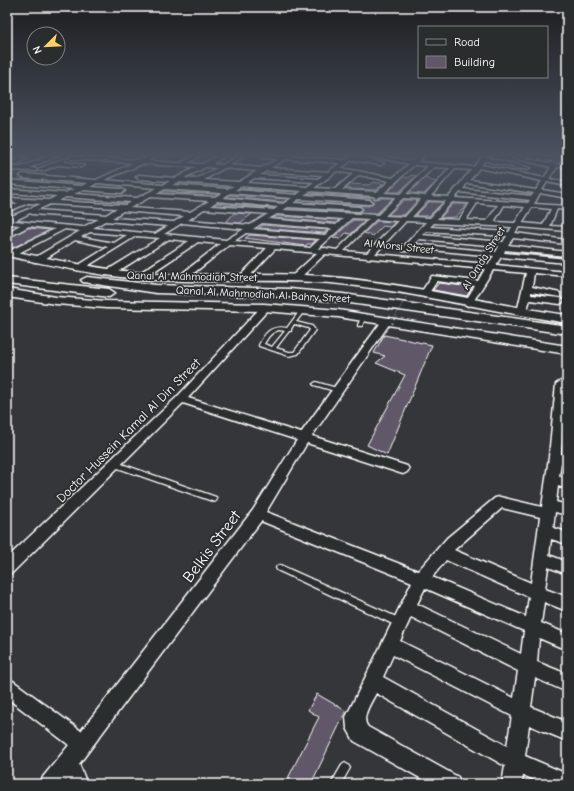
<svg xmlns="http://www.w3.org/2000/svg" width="574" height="791" viewBox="0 0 574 791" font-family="'Comic Neue',sans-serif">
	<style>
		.building { fill: #605869; stroke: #fff }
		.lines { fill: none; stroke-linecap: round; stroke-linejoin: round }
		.lane-casing { stroke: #fff; stroke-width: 2.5 }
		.street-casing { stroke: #fff; stroke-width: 3 }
		.secondary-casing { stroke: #fff; stroke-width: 3 }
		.lane { fill: #2a2d2e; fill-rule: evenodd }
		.street { fill: #2a2d2e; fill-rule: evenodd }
		.secondary { fill: #2a2d2e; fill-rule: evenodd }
		.rail-casing { stroke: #fff; stroke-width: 2.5 }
		.rail { stroke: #2a2d2e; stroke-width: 1.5; stroke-dasharray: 5; stroke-linecap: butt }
		.path-bridge-far1 { stroke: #fff; stroke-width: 1; stroke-dasharray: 0.5 1.5; stroke-linecap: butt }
		.path-bridge { stroke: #fff; stroke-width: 1.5; stroke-dasharray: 1 3; stroke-linecap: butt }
		.labels { text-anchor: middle; stroke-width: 3.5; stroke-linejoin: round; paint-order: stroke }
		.far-street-label { font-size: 11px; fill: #fff; stroke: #2a2d2e }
		.street-label { font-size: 13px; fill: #fff; stroke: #2a2d2e }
		.near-street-label { font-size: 16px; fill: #fff; stroke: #2a2d2e }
	</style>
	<rect width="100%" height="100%" fill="#35363a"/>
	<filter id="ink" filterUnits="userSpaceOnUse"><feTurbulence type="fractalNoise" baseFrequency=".025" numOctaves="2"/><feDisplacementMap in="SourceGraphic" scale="8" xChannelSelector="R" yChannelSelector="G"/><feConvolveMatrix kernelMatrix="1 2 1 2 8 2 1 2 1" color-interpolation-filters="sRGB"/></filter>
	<g filter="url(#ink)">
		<path class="building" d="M411,175l5,1 -17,16h-11l15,-15 6,1z
			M425,178l11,4 -12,12 -15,-1z
			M373,182l11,2 -8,6 -30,-1 5,-5 18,1z
			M241,188l57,4 -59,-3z
			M165,191l52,3 -56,-1z
			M310,193l62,4 3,2 5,-1h13l-16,15 -18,-1 4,-3 -4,-3 -61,-4 71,4 4,-3v-2l-4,-3 -61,-4z
			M230,195l58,4 -5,3 -56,-5z
			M404,200h14l-14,15h-16z
			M429,202h14l-14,14h-14z
			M217,203l57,5 -60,-3z
			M453,204h14l-11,13 -16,1z
			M234,213l18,1 -12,9 -14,-1z
			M277,216l62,4 -3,3 -63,-5z
			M353,220h13l-15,14 -5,-1 -6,6 -7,-1z
			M377,221l18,1 -5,5 -7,-1 -10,10 -9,-3z
			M263,225l65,5 -4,3 -65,-5z
			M28,228l22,2 -40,19h-3v-10z
			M250,235l66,5 -4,4h-5l-1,2 -61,-8z
			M439,283l32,4h1l-5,9 -34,-6z
			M384,335l48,10 -45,110 -20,-10 38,-70 -29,-12 9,-7 -11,-3z
			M317,694l29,17 -35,73h-26l34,-67 -11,-7z"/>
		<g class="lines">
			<defs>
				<path id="lane" d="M301,309h2l2,1 -9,12 16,4 3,4 -17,24 -9,2 -30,-10v-1c6,-12 12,-20 28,-17zM294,324l14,4 2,2 -16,22h-5l-13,-4 13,-17h2v-2zM279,330l6,1 -13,16 -8,-3c4,-7 7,-12 15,-14z
					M362,315h4v1l-4,10h-4v-1z
					M316,382l24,7 1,1 -3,2 -24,-7 -1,-1z
					M112,462h4l100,35 1,2 -1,2 -2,1 -2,-1 -100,-35 -1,-2z
					M280,565l123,55 1,3 -1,3 -3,1 -3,-1 -120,-56 -1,-2 1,-2z
					M345,763l3,2 2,3 -9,16h-10l11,-19z"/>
				<path id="street" d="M49,156h8l-28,12 7,1v2l-29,-1v-6l16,-7 5,1 -17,9h10z
					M69,156l71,4 10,-4h7l-9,5 33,2 13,-7h7l-13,7 14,1 16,-8h7l-13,8 10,1 16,-9h7l-16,9 32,3 17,-9 -16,-1 -3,-2h30l56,4 6,-4h6l27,7 -3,2 -29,-5 -11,8 52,10 16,-14 -39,-8h12l30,5 6,-5h6l-6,6 56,5 8,-10 9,-1 -3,2 42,10 -3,2 -42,-9 -4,4 63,13 7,-11 -38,-9 3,-2 32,7h19v4h-10l-8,12 18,3v4l-20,-4 -5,8 25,4v4l-27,-5 -6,11 33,2v4l-10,-1 -7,17 17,1v4l-48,-4 -4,6 52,7v4l-54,-6 -5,7 59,7v4l-62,-6 -1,3 63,6v4l-66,-6 -5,8 71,7v4l-33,-3 -2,14 28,6v4l-29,-5v3l29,3 4,3 -4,3 -30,-4 -5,14h-6l-2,-2 9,-39 -33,-3 -22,35 -3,1 -4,-3 11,-17 -38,-5 -10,15 -3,1 -4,-3 12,-18 46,5 7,-12 -160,-15 -27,26h-3l-4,-2 1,-2 25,-23 -42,-4 -29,31h-6v-4l27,-28 -38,-3 -44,35h-6v-4l41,-32 -22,-2 -54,36h-6v-4l51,-33 -20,-2 -57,36h-6v-4l54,-33 -24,-2 -55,34h-3l-4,-2 34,-21 -33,-7 -35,22h-6v-4l46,-27 -15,-2 -52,27h-6v-4l48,-23 -26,-3 -22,12v-5l13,-8 -13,-1v-6l34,-14 -13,-1 -21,9v-4l11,-5 -11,-1v-4l42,2 8,-4 -50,-3v-4l58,4 9,-4 -67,-5v-4l74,6 7,-3 -65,-5 -3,-2 3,-2 73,6 37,-17 -62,-4zM285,159l55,4 -12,9 -57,-4zM142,164l54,3 -20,11 -37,-3 -3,2 3,2 31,2 -7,4 -59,-5zM414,165l14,1 -28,28 -16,-1zM206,167l11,1 -21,11 -12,-1zM434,167l16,1 -25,28 -19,-2zM224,168l33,3 -18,11 -35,-2zM479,168l63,13 -6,9 -66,-10zM455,169l16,1 -22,27 -18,-1zM266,171l57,4 -5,4 -58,-4zM337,171l16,3 -18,15 -21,-1zM359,175l30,6 -12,11 -35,-2zM254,178l60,4 -7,5 -60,-4zM178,182l56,4 -7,3 -55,-4zM97,183l60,5 -20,10 -63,-4 9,-4 39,3 3,-2 -3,-2 -32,-2zM467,183l67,10 -2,3 -69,-7zM241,186l61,5 -5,4 -62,-5zM165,189l57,4 -7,4 -59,-3zM310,191l63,5 3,2 4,-2 16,1 -18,18 -95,-5 5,-3 71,4 3,-2 -3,-2 -66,-4 6,-4 70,5 3,-2 -3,-2 -65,-5zM460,192l70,8 -2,3 -73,-5zM230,193l62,5 -9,6 -60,-6zM66,197l65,5 -6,3 -67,-4zM150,197l59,4 -19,11 -60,-4zM403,198l18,1 -16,18 -20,-1zM428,200l18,1 -16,17 -18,-1zM217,201l61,6 -4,3 -64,-4zM452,202l18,1 -11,17 -22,-1zM477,203l21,2 -11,16 -21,-1zM50,204l67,4 -11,7 -69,-5zM504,205l21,2 -10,16 -21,-1zM532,207l19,2 -8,16 -21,-2zM204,209l64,5 -18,11 -62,-5zM123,211l61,5 -10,6 -62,-4zM30,213l2,1 67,5 -16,8 -69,-6zM277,214l66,5 -7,6 -68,-6zM352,218l17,1 -32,31 -12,-2 -7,1zM376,219l22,2 -31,32 -23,-2zM105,221l63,5 -13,8 -62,-6zM406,221l20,1 -23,25v4h6l2,-3 83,8 -6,8 -113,-10zM182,223l62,6 -18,11 -62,-6zM262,223l70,6 -7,6 -72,-6zM434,223l78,4 -3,5 -79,-5zM426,231l81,5 -4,6 -81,-7zM90,232l37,3 -13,8 -33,-6zM246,233l74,6 -10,9 -76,-7zM419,239l80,7 -3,6 -82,-8z
					M62,159h4l-2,3 20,3 -3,2 -23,-2 -16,6 -5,-1z
					M265,305l3,1v4l-80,88 113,35 83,-115h6l2,2 -80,116 95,30 2,3 -2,3 -4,2 -96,-31 -41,69 152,59 29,-33 48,-40 5,-1 42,10 7,-50 7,-73 5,-3 6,1 -6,72 6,2v8l-6,-1 -2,13 8,3v10l-9,-3 -2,16 11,3v10l-12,-3 -2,16 14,4v12l-16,-5 -2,16 18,7v12l-19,-7 -3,22 22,8v14l-23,-9 -3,21 26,11v16l-28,-12 -2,24 30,12v18l-32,-14 -4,29 36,15v19l-38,-16 -4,31 42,18v10h-23l-21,-9 -1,9h-20l3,-18 -129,-73c-5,10 -16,25 -8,34l90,50 3,7h-30l-77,-43 -7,-13 -1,-11 66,-135 -151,-61 -182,243 8,20h-20l-1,-4 -3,4h-23l3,-7 26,-32 -62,-47v-20l6,3 68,50 172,-221 44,-70 -114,-37 -171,170 -5,1v-16l170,-161 85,-91zM502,508l38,9 -9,66 -77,-33zM446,560l83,37 -3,20 -94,-40zM425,588l99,43 -3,23 -104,-50zM411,617l107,54 -4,27 -114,-57zM393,655l119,61 -5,30 -124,-69z"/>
				<path id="secondary" d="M7,250c49,10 99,21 149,24 59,2 117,-3 175,3 80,7 157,27 236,38v8c-79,-12 -156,-32 -236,-40 -58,-5 -116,0 -175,-3 -50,-2 -100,-14 -149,-24z
					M87,277l69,8 133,4 54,5 224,32v8l-224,-32 -54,-5 -133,-4 -73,-11 -2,-2z
					M7,278l102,11 6,4 -6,4 -102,-13z
					M7,289l49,8 50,4 158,3 74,6 229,36v8l-229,-37 -74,-6 -158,-3 -50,-4 -49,-7z"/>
			</defs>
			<use href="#lane" class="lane-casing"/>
			<use href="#street" class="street-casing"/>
			<use href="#secondary" class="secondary-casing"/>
			<use href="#lane" class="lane"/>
			<use href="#street" class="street"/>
			<use href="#secondary" class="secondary"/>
			<defs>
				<path id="rail" d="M523,156l44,9"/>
			</defs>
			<use href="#rail" class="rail-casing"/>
			<use href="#rail" class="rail"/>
			<path class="path-bridge-far1" d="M394,319l12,-22"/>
			<path class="path-bridge" d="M390,327l5,-9"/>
		</g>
	</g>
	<linearGradient id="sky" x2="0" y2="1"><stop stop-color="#1d1e20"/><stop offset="0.58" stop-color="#4b5260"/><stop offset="1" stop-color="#4b5260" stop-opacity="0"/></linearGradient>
	<rect width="574" height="267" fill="url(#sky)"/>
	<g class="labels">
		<g class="far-street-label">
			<text transform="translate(399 246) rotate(6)" y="4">Al Morsi Street</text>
			<text transform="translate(483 258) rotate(-58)" y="4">Al Omda Street</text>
			<text transform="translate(192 276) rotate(1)" y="4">Qanal Al Mahmodiah Street</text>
			<text transform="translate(263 294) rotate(3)" y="4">Qanal Al Mahmodiah Al Bahry Street</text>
		</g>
		<g class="street-label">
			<text transform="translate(128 430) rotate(-45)" y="5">Doctor Hussein Kamal Al Din Street</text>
		</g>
		<g class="near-street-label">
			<text transform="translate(211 546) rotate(-53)" y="6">Belkis Street</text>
		</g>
	</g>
	<rect width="574" height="791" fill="none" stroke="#2a2d2e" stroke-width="24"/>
	<rect x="12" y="12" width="550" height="767" fill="none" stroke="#fff" stroke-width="1.5" filter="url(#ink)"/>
	<rect x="418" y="26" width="130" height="52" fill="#2a2d2e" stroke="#7f8182"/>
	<rect x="426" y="39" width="20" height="6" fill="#2a2d2e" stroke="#7f8182"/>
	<text x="454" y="46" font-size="12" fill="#ffffff">Road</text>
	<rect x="426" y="56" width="20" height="12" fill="#605869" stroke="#7f8182"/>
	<text x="454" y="66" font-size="12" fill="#ffffff">Building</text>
	<g transform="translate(46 46) rotate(246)"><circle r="19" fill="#2a2d2e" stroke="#7f8182"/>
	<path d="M0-3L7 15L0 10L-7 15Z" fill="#ffd166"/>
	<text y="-6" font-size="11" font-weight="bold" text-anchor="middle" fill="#ffffff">N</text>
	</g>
</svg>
